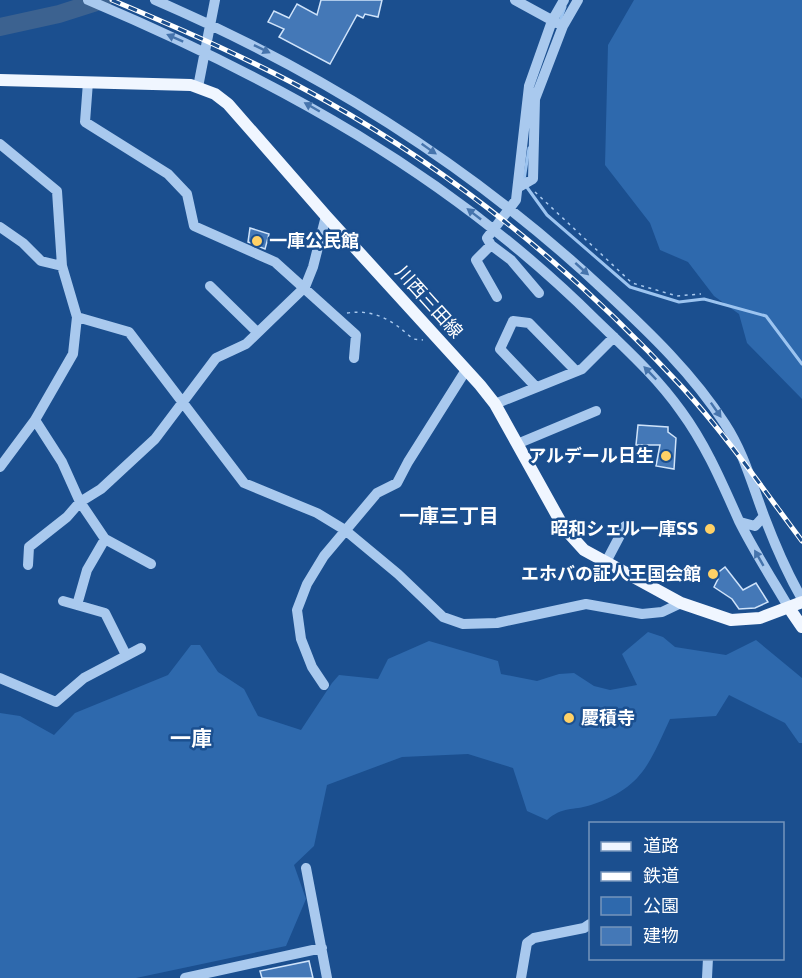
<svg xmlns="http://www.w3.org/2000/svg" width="802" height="978" viewBox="0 0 802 978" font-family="Commissioner,'Noto Sans JP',sans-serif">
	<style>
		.green { fill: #2e69ad }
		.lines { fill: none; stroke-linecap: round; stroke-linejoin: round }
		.stream { stroke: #9cc4f0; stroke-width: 3 }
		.river { stroke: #3c6290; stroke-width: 18 }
		.building { fill: #4478b7; stroke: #cfe3fa; stroke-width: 1.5 }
		.path { stroke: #a9c9ee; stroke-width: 1.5; stroke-dasharray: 3 4.5; stroke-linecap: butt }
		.minor { stroke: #a9c9ee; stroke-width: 10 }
		.major { stroke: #f0f6ff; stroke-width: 12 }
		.rail-casing { stroke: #fff; stroke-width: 5 }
		.rail { stroke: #1b4f8f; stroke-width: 3; stroke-dasharray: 9; stroke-linecap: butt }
		.oneway { fill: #4674ac }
		.poi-dot { fill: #ffd166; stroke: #1b4f8f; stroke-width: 2 }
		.labels { text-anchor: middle; stroke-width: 5; stroke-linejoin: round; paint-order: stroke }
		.poi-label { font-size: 18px; font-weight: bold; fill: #fff; stroke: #1b4f8f; text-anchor: end }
		.street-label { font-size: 18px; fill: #fff; stroke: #1b4f8f }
		.neighbourhood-label { font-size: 20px; font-weight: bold; fill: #fff; stroke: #1b4f8f }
		.quarter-label { font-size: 21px; font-weight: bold; fill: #fff; stroke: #1b4f8f }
	</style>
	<rect width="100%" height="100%" fill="#1b4f8f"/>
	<path class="green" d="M634,0h168v399l-55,-56 -8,-29 -25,-18 -26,-34 -28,-12 -10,-27 -45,-58 3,-120z
		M648,632l15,5 12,10 51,8 30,-15 46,38v65h-3l-14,-20 -56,-28 -13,21 -46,3c-21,45 -28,69 -79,86 -19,6 -28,1 -44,15l-20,-9 -14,-43 -45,-14 -66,3 -75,28 -13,61 -20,19 12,34 -20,47 -150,32h-136v-265l20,3 34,19 21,-22 93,-38 23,-30h9l18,27 26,17 14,27 43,14 31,-47 7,-8 39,4 10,-20 41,-18 69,20 3,13 36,7 22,-7 15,-1 20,13 16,4 27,-5 -15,-31z"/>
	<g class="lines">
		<path class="stream" d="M560,21l5,-14
			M524,180l5,-32
			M526,186l21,29 83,72 49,15 25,-3 62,17 36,48"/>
		<path class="river" d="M0,27l59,-13 44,-14"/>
	</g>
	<path class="building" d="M321,0h61l-4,17 -13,-3 -2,4 -6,-3 -27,49 -51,-27 5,-8 -16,-7 6,-11 15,7 8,-14 20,11z
		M250,228l19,6 -4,15 -17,-7z
		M638,425l30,2v5l8,6 -2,31 -18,-3 4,-21h-24z
		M725,567l18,23 13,-7 12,19 -13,6 -16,1 -7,-10 -18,-12 4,-8 -3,-4z
		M309,961l4,17h-51l-2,-7z"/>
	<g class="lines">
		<path class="path" d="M535,192l97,91 45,13 24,-2
			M347,313c29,-4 46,8 66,26l10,1"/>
		<path class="minor" d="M88,0c189,80 361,174 508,320 30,29 61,57 85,91 25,34 41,72 58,110 15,30 33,58 50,87
			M155,0c167,72 318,167 451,292 43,40 87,82 119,132 19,29 27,60 39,92 11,29 23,57 38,83
			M515,0l42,23
			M88,82l-3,40 83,52 19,20 7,32 81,36 81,73 -2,23
			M198,87l17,-87
			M0,144l57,47 5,75
			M519,187l14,-8 2,-80 28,-73 15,-26
			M0,227l23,16 18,18 21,5 15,51 52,15 115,151 73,30 28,17 53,44 45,43 20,7 34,-1 89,-19 56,10 20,-2 19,-9
			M491,245l-15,15 21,37
			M210,286l47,46
			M539,293l-28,-33 -20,-15 -4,-7 29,-38 13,-114 23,-65 12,-21
			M77,317l-4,37 -38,66 27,42 18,40 25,37 46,25
			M536,387l-36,-38 13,-28 16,2 47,48
			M495,404l87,-35 32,-32
			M517,444l79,-33
			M0,467l35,-47
			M740,522l15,4 9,-10
			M606,562l19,-36
			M28,565l1,-18 38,-30 13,-15 21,-13 54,-50 61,-81 30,-14 59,-57 8,-20 13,-51
			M63,601l42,12 21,42
			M77,605l10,-35 18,-31
			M0,678l56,24 28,-24 57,-30
			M324,685l-12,-18 -11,-28 -4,-29 10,-26 17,-28 53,-63 20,-10 11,-21 58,-92
			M306,868l21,110
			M185,978l137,-30
			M521,978l6,-35 7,-5 50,-10 6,-4
			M707,978l1,-20"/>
		<path class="major" d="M0,80l191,5 24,9 13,10 98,112 154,169 15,19 69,124 20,22 97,53 50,17 29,-2 42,-16
			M789,608l13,19"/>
		<defs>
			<path id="rail" d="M112,0c73,31 145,62 214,101 132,74 253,174 356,286 44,48 81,102 120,154"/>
		</defs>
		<use href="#rail" class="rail-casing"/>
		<use href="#rail" class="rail"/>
	</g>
	<defs><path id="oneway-solid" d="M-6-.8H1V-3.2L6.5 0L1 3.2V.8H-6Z" transform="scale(1.5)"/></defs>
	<g class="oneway">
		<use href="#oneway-solid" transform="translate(175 38) rotate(-156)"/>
		<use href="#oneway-solid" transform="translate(262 49) rotate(26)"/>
		<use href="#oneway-solid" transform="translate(312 107) rotate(-150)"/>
		<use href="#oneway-solid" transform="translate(429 149) rotate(35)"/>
		<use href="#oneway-solid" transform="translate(474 214) rotate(-142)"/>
		<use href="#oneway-solid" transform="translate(582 269) rotate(42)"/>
		<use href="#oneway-solid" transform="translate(650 373) rotate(-134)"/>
		<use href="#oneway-solid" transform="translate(716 410) rotate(55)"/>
		<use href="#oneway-solid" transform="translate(759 558) rotate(-120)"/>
	</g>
	<g class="poi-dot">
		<circle cx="257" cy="241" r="6"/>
		<circle cx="666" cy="456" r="6"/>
		<circle cx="710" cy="529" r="6"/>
		<circle cx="713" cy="574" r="6"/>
		<circle cx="569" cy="718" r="6"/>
	</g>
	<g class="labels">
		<g class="poi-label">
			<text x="269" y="247" text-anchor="start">一庫公民館</text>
			<text x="654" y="462">アルデール日生</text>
			<text x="698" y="535">昭和シェル一庫SS</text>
			<text x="701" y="580">エホバの証人王国会館</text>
			<text x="581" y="724" text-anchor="start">慶積寺</text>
		</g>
		<g class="street-label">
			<text transform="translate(429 302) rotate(48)" y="6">川西三田線</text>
		</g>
		<g class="neighbourhood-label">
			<text x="449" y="523">一庫三丁目</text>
		</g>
		<g class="quarter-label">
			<text x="191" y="746">一庫</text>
		</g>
	</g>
	<rect x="589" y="822" width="195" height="138" fill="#1b4f8f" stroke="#7695bc" stroke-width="1.5"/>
	<rect x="601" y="842" width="30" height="9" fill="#f0f6ff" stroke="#7695bc" stroke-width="1.5"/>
	<text x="643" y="852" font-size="18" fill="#ffffff">道路</text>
	<rect x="601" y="872" width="30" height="9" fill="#ffffff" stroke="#7695bc" stroke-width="1.5"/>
	<text x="643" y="882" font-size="18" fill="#ffffff">鉄道</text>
	<rect x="601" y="897" width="30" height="18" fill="#2e69ad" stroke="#7695bc" stroke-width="1.5"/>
	<text x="643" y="912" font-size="18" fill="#ffffff">公園</text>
	<rect x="601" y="927" width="30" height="18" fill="#4478b7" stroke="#7695bc" stroke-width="1.5"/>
	<text x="643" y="942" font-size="18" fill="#ffffff">建物</text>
</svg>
